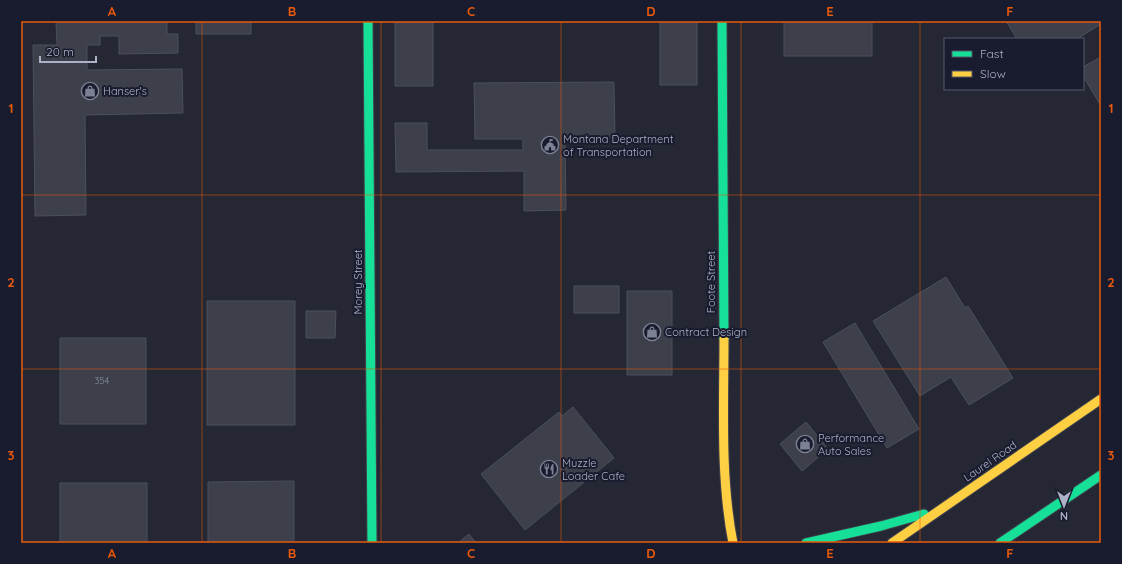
<svg xmlns="http://www.w3.org/2000/svg" width="1122" height="564" viewBox="0 0 1122 564" font-family="Quicksand,sans-serif">
	<style>
		.building { fill: #3d3f4a; stroke: #4c4f5c }
		.lines { fill: none; stroke-linecap: round; stroke-linejoin: round }
		.fast-casing { stroke: #41434d; stroke-width: 11 }
		.slow-casing { stroke: #41434d; stroke-width: 11 }
		.fast { stroke: #16e098; stroke-width: 9 }
		.slow { stroke: #ffcf43; stroke-width: 9 }
		.grid { fill: none; stroke: #e8590c; stroke-width: 1; stroke-opacity: 0.55 }
		.labels { text-anchor: middle; stroke-width: 4; stroke-linejoin: round; paint-order: stroke }
		.number-label { font-size: 9px; fill: #9194a8 }
		.poi-label { font-size: 11px; fill: #adb1c7; stroke: #191c2e; text-anchor: start }
		.street-label { font-size: 11px; fill: #adb1c7; stroke: #191c2e }
		.neatline { fill: none; stroke: #e8590c; stroke-width: 1.5 }
		.grid-label { font-size: 13px; text-anchor: middle; font-weight: bold; fill: #e8590c }
	</style>
	<rect width="100%" height="100%" fill="#252834"/>
	<path class="building" d="M56,21h111v13h11v19l-59,1v-18h-19v9h-13v25l95,-1 1,44 -98,2 1,100 -51,1 -2,-171h24z
		M196,21h55v13h-55z
		M395,21h38v65h-38z
		M660,21h37v64h-37z
		M784,21h88v35h-88z
		M1006,21h95v3l-24,15h-60z
		M1101,57v49l-18,-30v-9z
		M614,82l1,55 -50,1 1,72 -42,1v-40l-128,1 -1,-49h32v27h96v-11h-48l-1,-56z
		M946,277l19,31 3,-2 45,72 -44,27 -18,-28 -31,19 -47,-75z
		M574,286h45v27h-45z
		M627,291h45v84h-45z
		M207,301h88v124h-88z
		M306,311h30l-1,27h-29z
		M855,323l64,106 -32,19 -64,-106z
		M60,338h86v86h-86z
		M573,407l41,51 -89,72 -44,-56 78,-62 3,4z
		M806,422l22,27 -26,22 -22,-27z
		M294,481v62h-86v-61z
		M60,483h87v60h-87z
		M469,534l7,9h-18z"/>
	<g class="lines">
		<defs>
			<path id="fast" d="M368,21l4,522
				M722,21l2,318
				M806,543l75,-17 43,-12
				M1000,543l101,-68"/>
			<path id="slow" d="M724,339c0,66 -4,138 9,204
				M892,543l209,-144"/>
		</defs>
		<use href="#fast" class="fast-casing"/>
		<use href="#slow" class="slow-casing"/>
		<use href="#fast" class="fast"/>
		<use href="#slow" class="slow"/>
	</g>
	<path class="grid" d="M202,21v522M381,21v522M561,21v522M741,21v522M920,21v522M21,195h1080M21,369h1080"/>
	<defs>
		<symbol id="shop-ring" viewBox="-11 -11 22 22"><circle r="9.5" fill="#191c2e" stroke="#7d8194" stroke-width="1.5"/><path d="M-5-2.5h2.3a2.7 3.5 0 0 1 5.4 0H5L5.5 6h-11ZM-1.5-2.5h3a1.5 2.3 0 0 0-3 0Z" fill="#7d8194"/></symbol>
		<symbol id="civic-ring" viewBox="-11 -11 22 22"><circle r="9.5" fill="#191c2e" stroke="#7d8194" stroke-width="1.5"/><path d="M-.6-6.5H3V-4.5H.6V-3L4-1V1h2V6H-6V1h2V-1L-.6-3ZM-1.2 2.5V6h2.4V2.5Z" fill="#7d8194"/></symbol>
		<symbol id="restaurant-ring" viewBox="-11 -11 22 22"><circle r="9.5" fill="#191c2e" stroke="#7d8194" stroke-width="1.5"/><path d="M-5-6h1v4h1v-4h1v4h1v-4h1v5L-1.5 .5V6h-2V.5L-5-1ZM5-6V6H3V1.5H1.5Q1.5-4 5-6Z" fill="#7d8194"/></symbol>
	</defs>
	<g fill-rule="evenodd">
		<use href="#shop-ring" x="80" y="81" width="20" height="20"/>
		<use href="#civic-ring" x="540" y="135" width="20" height="20"/>
		<use href="#shop-ring" x="642" y="322" width="20" height="20"/>
		<use href="#shop-ring" x="795" y="434" width="20" height="20"/>
		<use href="#restaurant-ring" x="539" y="459" width="20" height="20"/>
	</g>
	<g class="labels">
		<g class="number-label">
			<text x="102" y="384">354</text>
		</g>
		<g class="poi-label">
			<text x="103" y="95">Hanser's</text>
			<text x="563" y="143">Montana Department<tspan x="563" dy="13">of Transportation</tspan></text>
			<text x="665" y="336">Contract Design</text>
			<text x="818" y="442">Performance<tspan x="818" dy="13">Auto Sales</tspan></text>
			<text x="562" y="467">Muzzle<tspan x="562" dy="13">Loader Cafe</tspan></text>
		</g>
		<g class="street-label">
			<text transform="translate(358 282) rotate(-90)" y="4">Morey Street</text>
			<text transform="translate(711 282) rotate(-90)" y="4">Foote Street</text>
			<text transform="translate(990 461) rotate(-35)" y="4">Laurel Road</text>
		</g>
	</g>
	<rect width="1122" height="564" fill="none" stroke="#191c2e" stroke-width="44"/>
	<rect x="944" y="38" width="140" height="52" fill="#191c2e" stroke="#54586b"/>
	<rect x="952" y="51" width="20" height="6" fill="#16e098" stroke="#54586b"/>
	<text x="980" y="58" font-size="12" fill="#adb1c7">Fast</text>
	<rect x="952" y="71" width="20" height="6" fill="#ffcf43" stroke="#54586b"/>
	<text x="980" y="78" font-size="12" fill="#adb1c7">Slow</text>
	<g transform="translate(1064 506) rotate(180)" stroke="#191c2e" stroke-width="3" paint-order="stroke">
	<path d="M0-3L7 15L0 10L-7 15Z" fill="#adb1c7"/>
	<text y="-6" font-size="11" font-weight="bold" text-anchor="middle" fill="#adb1c7">N</text>
	</g>
	<path d="M40 56v6h56v-6" fill="none" stroke="#adb1c7" stroke-width="2"/>
	<text x="46" y="56" font-size="12" fill="#adb1c7" stroke="#191c2e" stroke-width="3" paint-order="stroke">20 m</text>
	<rect x="22" y="22" width="1078" height="520" class="neatline"/>
	<g class="grid-label">
		<text x="112" y="16">A</text>
		<text x="292" y="16">B</text>
		<text x="471" y="16">C</text>
		<text x="651" y="16">D</text>
		<text x="830" y="16">E</text>
		<text x="1010" y="16">F</text>
		<text x="11" y="113">1</text>
		<text x="1111" y="113">1</text>
		<text x="11" y="287">2</text>
		<text x="1111" y="287">2</text>
		<text x="11" y="460">3</text>
		<text x="1111" y="460">3</text>
		<text x="112" y="558">A</text>
		<text x="292" y="558">B</text>
		<text x="471" y="558">C</text>
		<text x="651" y="558">D</text>
		<text x="830" y="558">E</text>
		<text x="1010" y="558">F</text>
	</g>
</svg>
